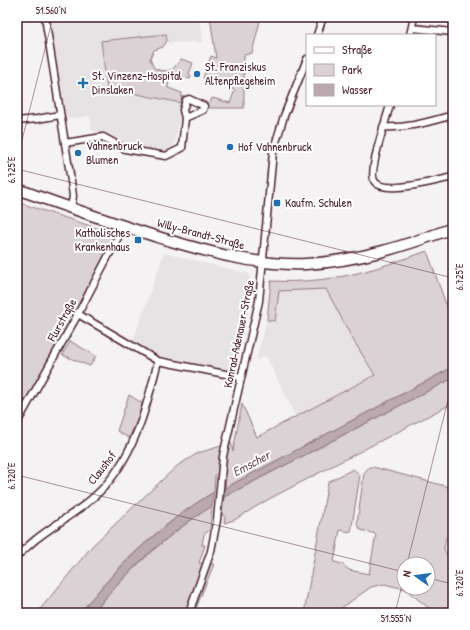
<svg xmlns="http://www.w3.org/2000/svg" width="470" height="630" viewBox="0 0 470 630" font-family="'Patrick Hand',sans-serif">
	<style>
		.built { fill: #e7e2e3 }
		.green { fill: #dbd2d5; stroke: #927880; fill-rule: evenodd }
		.water { fill: #baa9ae; stroke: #8d727a }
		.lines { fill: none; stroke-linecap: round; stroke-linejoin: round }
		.minor-casing { stroke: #4a1f2b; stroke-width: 9 }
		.primary-casing { stroke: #4a1f2b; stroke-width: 13 }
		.minor { stroke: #fff; stroke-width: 6 }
		.primary { stroke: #fff; stroke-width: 10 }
		.ticks { fill: none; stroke: #4a1f2b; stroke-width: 1; stroke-opacity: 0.45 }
		.poi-dot { fill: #1f6fb2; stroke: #fff; stroke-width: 1.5 }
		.labels { text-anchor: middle; stroke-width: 4; stroke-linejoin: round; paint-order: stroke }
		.poi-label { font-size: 12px; fill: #4a1f2b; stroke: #fff; text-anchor: start }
		.street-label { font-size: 12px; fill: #4a1f2b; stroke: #fff }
		.water-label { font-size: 13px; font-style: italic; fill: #714f59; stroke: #fff }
		.neatline { fill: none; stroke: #4a1f2b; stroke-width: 1.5 }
		.ticks-label { font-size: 10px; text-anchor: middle; fill: #4a1f2b }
	</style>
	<rect width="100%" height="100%" fill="#f4f2f2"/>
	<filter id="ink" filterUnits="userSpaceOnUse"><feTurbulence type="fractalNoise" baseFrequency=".025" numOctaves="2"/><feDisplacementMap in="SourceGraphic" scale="8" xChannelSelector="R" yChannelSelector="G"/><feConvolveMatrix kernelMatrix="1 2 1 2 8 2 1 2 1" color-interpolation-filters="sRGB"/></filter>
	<g filter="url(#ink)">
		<path class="built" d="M49,17h150l3,25 -33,1 -3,-9 -65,8 6,46 74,15 1,2 -8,41 -10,5 -41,-8 -31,-13 -2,-14 -24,3z
			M164,253l85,21 2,18 -18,79 -74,-15 -26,-15z
			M326,289l26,49 23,37 -79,42 -30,-61 -10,4 11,-40 8,1 3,-30z"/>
		<path class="green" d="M210,17h51l-9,36 -8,2v53h-36l4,-10 18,5 5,-13 -32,-12 8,-22 5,2z
			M166,34l1,7 -4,6 -9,3 -4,9 4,9 8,3 10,-1 9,-11 12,4 -4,11 2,1 -1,4 -17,-5 -4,5 -1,9 14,5 -1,10 -74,-15 -6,-47z
			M17,202l101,33 -101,184z
			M427,251l26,73v43l-228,121 2,-19 -12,6 -1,17c-53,32 -96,73 -134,121h-43l56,-68 84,-79 21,-13 33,-10 2,8 9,-47 15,33 118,-62 -23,-37 -26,-49 -47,2 -4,30 -8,-1 4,-39c60,3 100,-10 156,-30z
			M70,341l26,15 -6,10 -28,-11z
			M453,378v25l-184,96 -35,21 -10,3 1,-5 -3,-5 2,-16z
			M129,395l13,8 -3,13 -10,22 -12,-7z
			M369,467h4l80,21v51l-7,-2 -2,12 9,18 -4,3 4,6v37h-18l-30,-24 -21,-5 -13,3 -37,26h-30l24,-131 25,-13 7,6 -9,57 -11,-2 -6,32 8,2 7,6 20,4 7,-40 -15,-4 -4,-6 7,-51zM404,564h24v24h-24z
			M212,506l-2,24 -6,4 -2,11h3l-6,18 15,1 -20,49h-101c35,-42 73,-78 119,-107z"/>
		<path class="water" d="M453,367v11l-229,119 1,-9z
			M214,492l-2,14c-46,29 -85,64 -119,107h-13c38,-47 81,-89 134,-121z"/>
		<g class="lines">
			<defs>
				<path id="minor" d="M17,17h1
					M45,17l26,164 2,15 -2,12
					M412,28l41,4
					M317,35l6,-18
					M410,35l4,-18
					M390,105c-3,12 -23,69 -15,77 10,13 64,-2 78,-5
					M17,121l20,-2 23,-4
					M383,127c24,2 48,-6 70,-12
					M65,143l38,-6 22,12 41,7 16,-8 3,-30 -2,-8 3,-10 3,-1 15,7 -1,4 -18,8
					M78,314l80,47 83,16
					M17,423l61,-109 46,-88
					M17,556c6,-5 12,-11 18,-16 23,-18 51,-33 70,-54 31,-35 42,-81 53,-125
					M189,613l22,-62 6,-31 6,-64 36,-155 14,-149 11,-36 23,-57"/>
				<path id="primary" d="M17,189c48,17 95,34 144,49 47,14 96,28 145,26 52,-3 99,-18 147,-36"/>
			</defs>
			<use href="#minor" class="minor-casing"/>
			<use href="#primary" class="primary-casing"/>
			<use href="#minor" class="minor"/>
			<use href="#primary" class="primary"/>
		</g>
	</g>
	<path class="ticks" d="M17,160l36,-143M17,169l436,109M17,475l387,97M407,564l46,-184M428,578l25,6M395,613l9,-36"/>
	<g class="poi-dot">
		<circle cx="197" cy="74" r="4"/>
		<path d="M81 77h4v4h4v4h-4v4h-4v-4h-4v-4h4z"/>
		<circle cx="230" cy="147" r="4"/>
		<circle cx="78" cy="153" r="4"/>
		<rect x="273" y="199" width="8" height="8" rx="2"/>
		<rect x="134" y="236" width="8" height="8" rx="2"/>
	</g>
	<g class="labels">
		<g class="poi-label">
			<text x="205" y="71">St. Franziskus<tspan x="205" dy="14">Altenpflegeheim</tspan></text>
			<text x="92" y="80">St. Vinzenz-Hospital<tspan x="92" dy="14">Dinslaken</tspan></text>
			<text x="86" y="150">Vahnenbruck<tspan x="86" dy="14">Blumen</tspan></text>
			<text x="238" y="151">Hof Vahnenbruck</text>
			<text x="285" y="207">Kaufm. Schulen</text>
			<text x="130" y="237" text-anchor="end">Katholisches<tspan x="130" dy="14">Krankenhaus</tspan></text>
		</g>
		<g class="street-label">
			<text transform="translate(201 234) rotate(15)" y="4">Willy-Brandt-Straße</text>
			<text transform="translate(62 320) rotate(-61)" y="4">Flurstraße</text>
			<text transform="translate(239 334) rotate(-78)" y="4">Konrad-Adenauer-Straße</text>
			<text transform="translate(102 468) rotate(-52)" y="4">Claushof</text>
		</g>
		<g class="water-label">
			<text transform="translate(251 463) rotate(-28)" y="5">Emscher</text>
		</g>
	</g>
	<rect width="470" height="630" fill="none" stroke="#fff" stroke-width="44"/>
	<rect x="306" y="34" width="130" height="72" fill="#ffffff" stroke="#b7a5aa"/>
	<rect x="314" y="47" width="20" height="6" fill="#ffffff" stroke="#b7a5aa"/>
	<text x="342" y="54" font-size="12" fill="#4a1f2b">Straße</text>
	<rect x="314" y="64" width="20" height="12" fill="#dbd2d5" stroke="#b7a5aa"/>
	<text x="342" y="74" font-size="12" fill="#4a1f2b">Park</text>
	<rect x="314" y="84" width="20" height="12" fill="#baa9ae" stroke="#b7a5aa"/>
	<text x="342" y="94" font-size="12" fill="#4a1f2b">Wasser</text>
	<g transform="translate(416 576) rotate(284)"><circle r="19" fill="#ffffff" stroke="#b7a5aa"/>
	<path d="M0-3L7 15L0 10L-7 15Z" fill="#1f6fb2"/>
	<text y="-6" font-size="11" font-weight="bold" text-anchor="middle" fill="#4a1f2b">N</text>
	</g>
	<rect x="22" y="22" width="426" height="586" class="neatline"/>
	<g class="ticks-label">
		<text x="51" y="14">51.560°N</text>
		<text transform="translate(11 170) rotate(-90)" y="4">6.725°E</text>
		<text transform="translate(459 277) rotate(-90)" y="4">6.725°E</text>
		<text transform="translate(11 476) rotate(-90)" y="4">6.720°E</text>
		<text transform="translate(459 583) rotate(-90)" y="4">6.720°E</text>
		<text x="396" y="622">51.555°N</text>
	</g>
</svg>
